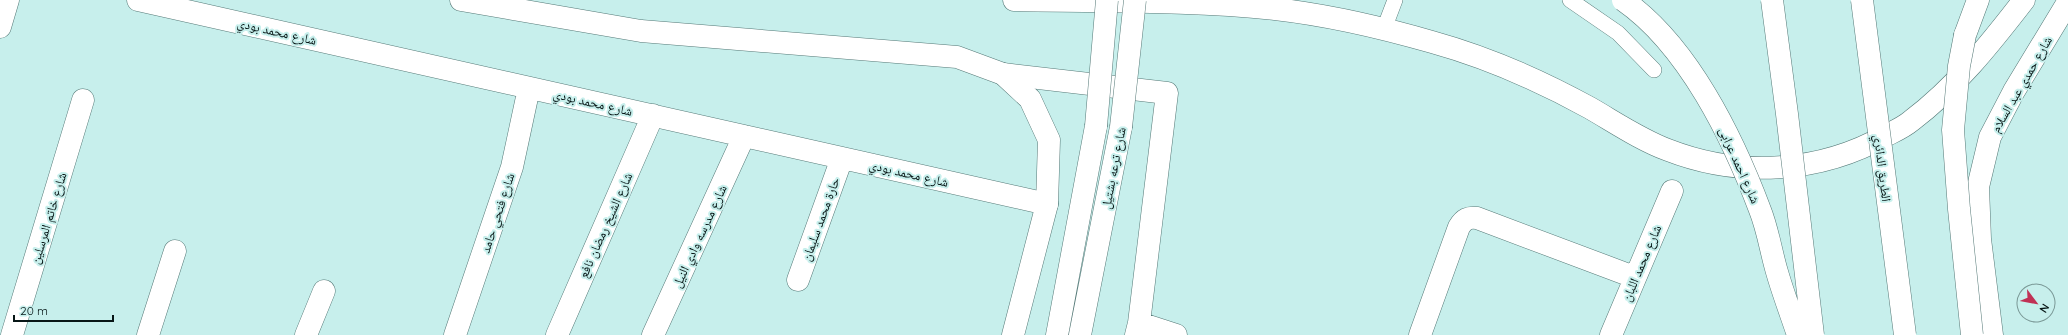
<svg xmlns="http://www.w3.org/2000/svg" width="2068" height="335" viewBox="0 0 2068 335" font-family="Quicksand,'Noto Naskh Arabic',sans-serif">
	<style>
		.lines { fill: none; stroke-linecap: round; stroke-linejoin: round }
		.service-casing { stroke: #557977; stroke-width: 16 }
		.minor-casing { stroke: #557977; stroke-width: 23 }
		.tertiary-casing { stroke: #557977; stroke-width: 23 }
		.motorway-casing { stroke: #557977; stroke-width: 23 }
		.service { stroke: #fff; stroke-width: 15 }
		.minor { stroke: #fff; stroke-width: 22 }
		.tertiary { stroke: #fff; stroke-width: 22 }
		.motorway { stroke: #fff; stroke-width: 22 }
		.tertiary-bridge-casing { stroke: #557977; stroke-width: 23; stroke-linecap: butt }
		.motorway-bridge-casing { stroke: #557977; stroke-width: 23; stroke-linecap: butt }
		.tertiary-bridge { stroke: #fff; stroke-width: 22 }
		.motorway-bridge { stroke: #fff; stroke-width: 22 }
		.labels { text-anchor: middle; stroke-width: 4; stroke-linejoin: round; paint-order: stroke }
		.street-label { font-size: 13px; fill: #071616; stroke: #c7efec }
	</style>
	<rect width="100%" height="100%" fill="#c7efec"/>
	<g class="lines">
		<defs>
			<path id="service" d="M1570,0l48,33 36,37
				M1384,29l11,-29"/>
			<path id="minor" d="M138,0l909,204
				M0,27l8,-27
				M1003,74l164,19 -28,230 -3,12
				M798,280l44,-122
				M1139,323l37,12
				M12,335l71,-235
				M148,335l27,-84
				M306,335l18,-44
				M455,335l57,-168 17,-79
				M557,335l96,-220
				M653,335l91,-199
				M1420,335l39,-108c5,-8 9,-10 18,-9l157,59
				M1611,335l61,-144"/>
			<path id="tertiary" d="M461,0l180,31 316,26 46,17 27,25 19,41 -2,64 -34,131
				M1057,335l39,-209
				M1080,335l41,-208
				M1992,335l-12,-96 -2,-52 12,-50 24,-46 54,-89"/>
			<path id="motorway" d="M1014,0c87,2 175,0 261,9 53,6 105,18 157,33 54,15 109,39 158,66 26,15 51,32 78,42 72,28 152,23 219,-15 8,-4 17,-8 24,-14 45,-34 79,-77 113,-121
				M1965,35l13,-35"/>
		</defs>
		<use href="#service" class="service-casing"/>
		<use href="#minor" class="minor-casing"/>
		<use href="#tertiary" class="tertiary-casing"/>
		<use href="#motorway" class="motorway-casing"/>
		<use href="#service" class="service"/>
		<use href="#minor" class="minor"/>
		<use href="#tertiary" class="tertiary"/>
		<use href="#motorway" class="motorway"/>
		<defs>
			<path id="tertiary-bridge" d="M1096,126l11,-126
				M1121,127l14,-127"/>
			<path id="motorway-bridge" d="M1623,0c65,45 110,138 137,210 8,20 11,42 17,62 6,21 14,42 21,63
				M1772,0l15,114 26,221
				M1862,0l43,335
				M1965,35l-6,31 -6,64 6,79 13,126"/>
		</defs>
		<use href="#tertiary-bridge" class="tertiary-bridge-casing"/>
		<use href="#motorway-bridge" class="motorway-bridge-casing"/>
		<use href="#tertiary-bridge" class="tertiary-bridge"/>
		<use href="#motorway-bridge" class="motorway-bridge"/>
	</g>
	<g class="labels">
		<g class="street-label">
			<text transform="translate(277 31) rotate(13)" y="5">شارع محمد بودي</text>
			<text transform="translate(2021 84) rotate(-60)" y="5">شارع حمدي عبد السلام</text>
			<text transform="translate(593 102) rotate(13)" y="5">شارع محمد بودي</text>
			<text transform="translate(1740 165) rotate(66)" y="5">شارع احمد عرابى</text>
			<text transform="translate(1113 168) rotate(-79)" y="5">شارع ترعه بشتيل</text>
			<text transform="translate(1883 168) rotate(83)" y="5">الطريق الدائري</text>
			<text transform="translate(909 173) rotate(13)" y="5">شارع محمد بودي</text>
			<text transform="translate(497 213) rotate(-72)" y="5">شارع فتحي حامد</text>
			<text transform="translate(48 218) rotate(-73)" y="5">شارع خاتم المرسلين</text>
			<text transform="translate(820 219) rotate(-70)" y="5">حارة محمد سليمان</text>
			<text transform="translate(605 225) rotate(-66)" y="5">شارع الشيخ رمضان نافع</text>
			<text transform="translate(699 236) rotate(-65)" y="5">شارع مدرسه وادي النيل</text>
			<text transform="translate(1641 263) rotate(-67)" y="5">شارع محمد اللبان</text>
		</g>
	</g>
	<g transform="translate(2036 303) rotate(122)"><circle r="19" fill="#c7efec" stroke="#7a9896"/>
	<path d="M0-3L7 15L0 10L-7 15Z" fill="#c03155"/>
	<text y="-6" font-size="11" font-weight="bold" text-anchor="middle" fill="#071616">N</text>
	</g>
	<path d="M14 315v6h99v-6" fill="none" stroke="#071616" stroke-width="2"/>
	<text x="20" y="315" font-size="12" fill="#071616" stroke="#c7efec" stroke-width="3" paint-order="stroke">20 m</text>
</svg>
